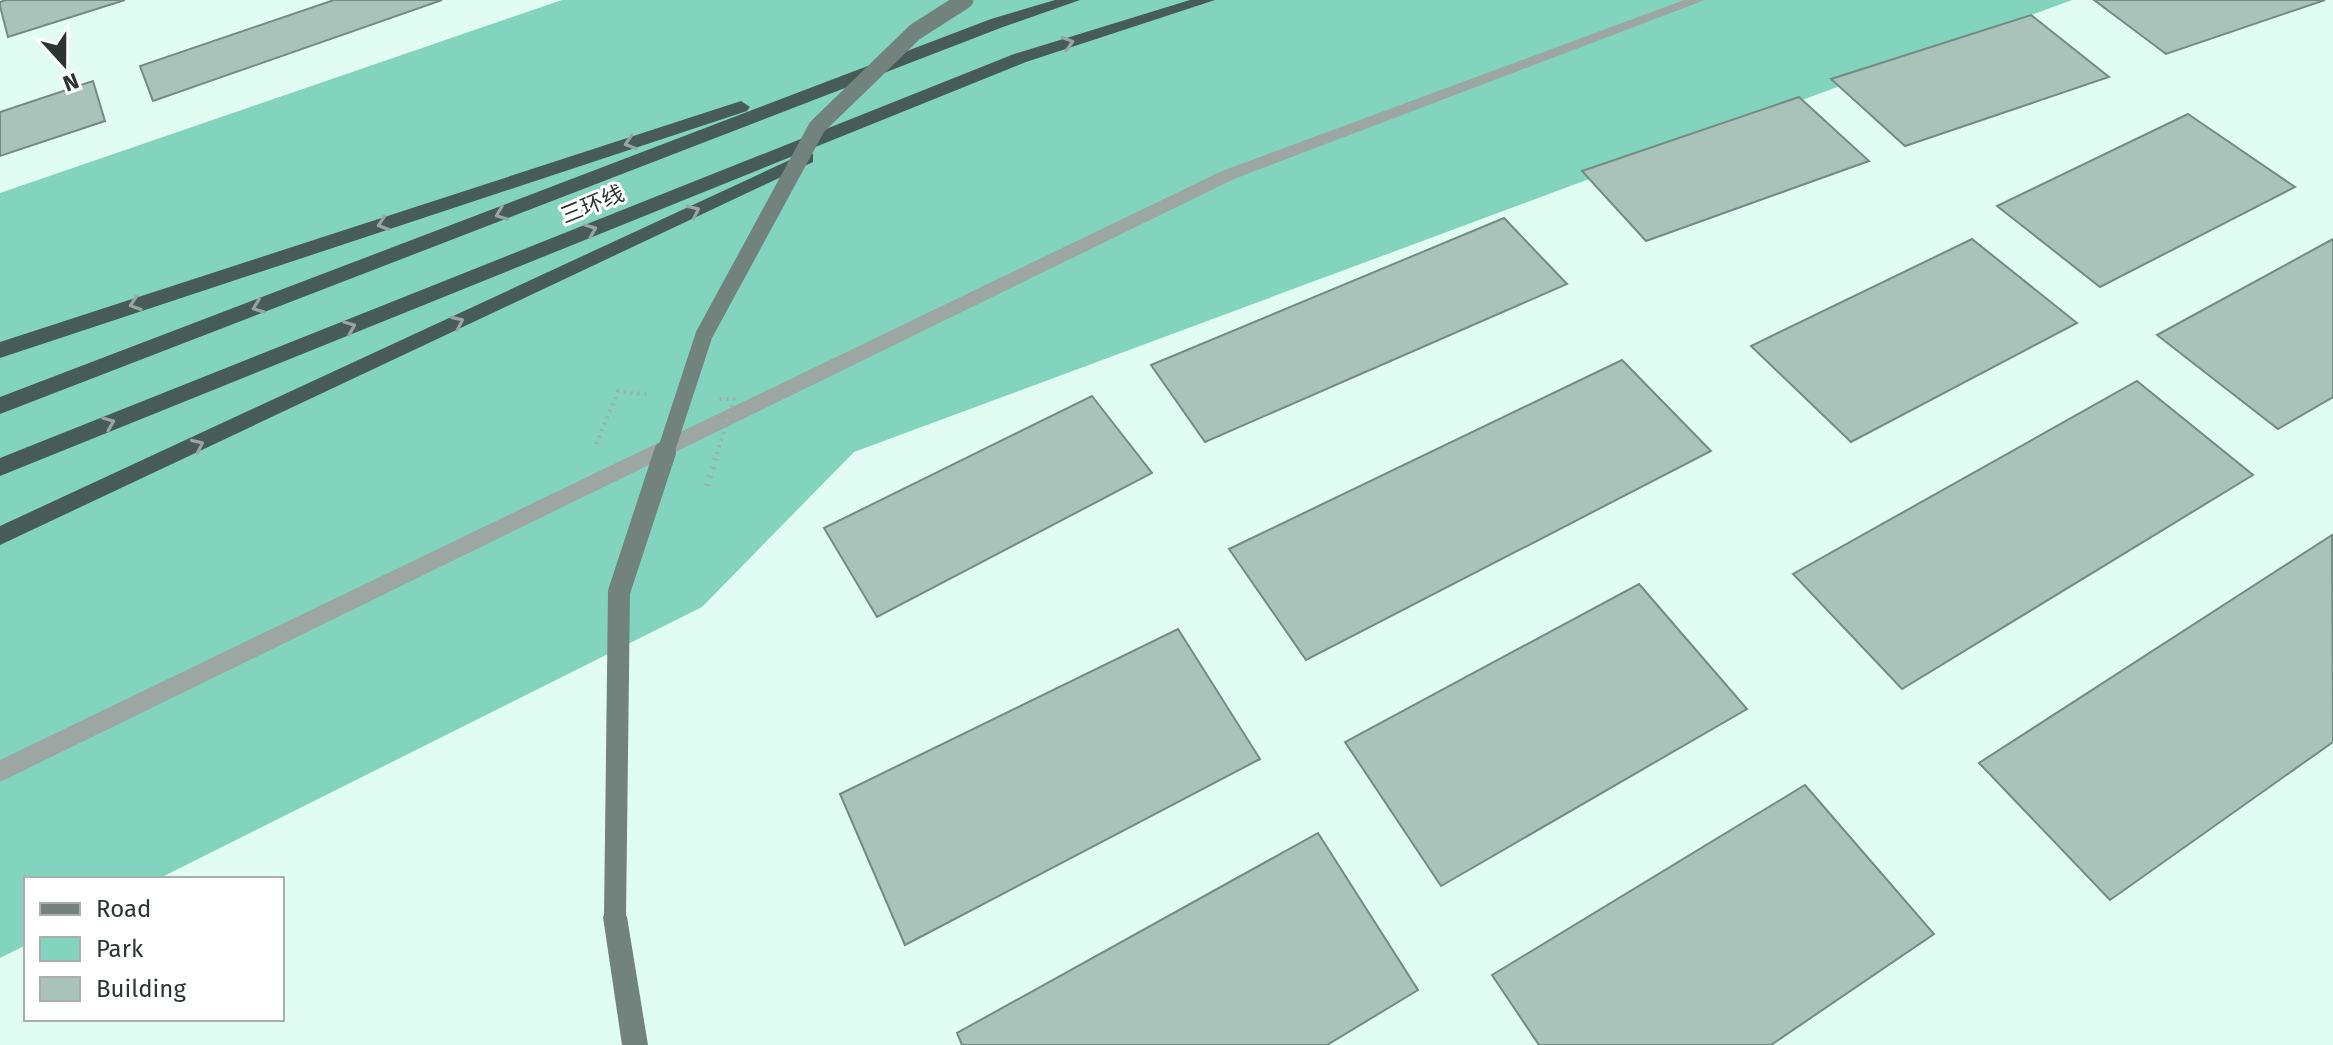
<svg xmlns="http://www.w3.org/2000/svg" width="2333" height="1045" viewBox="0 0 2333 1045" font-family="'Fira Sans','Noto Sans SC',sans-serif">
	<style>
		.green { fill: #83d4bc }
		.building { fill: #a9c3ba; stroke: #738b83; stroke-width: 2 }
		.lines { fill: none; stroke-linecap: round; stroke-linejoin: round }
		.path { stroke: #9cb0a9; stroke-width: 4; stroke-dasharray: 2 5; stroke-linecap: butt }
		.minor { fill: #9ca7a4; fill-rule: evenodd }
		.secondary { fill: #72827d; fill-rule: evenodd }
		.trunk { fill: #475c56; fill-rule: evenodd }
		.path-bridge-far1 { stroke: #9cb0a9; stroke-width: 4; stroke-dasharray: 2 5; stroke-linecap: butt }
		.path-bridge { stroke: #9cb0a9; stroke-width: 6; stroke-dasharray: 2 7; stroke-linecap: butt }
		.secondary-bridge-far1 { stroke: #72827d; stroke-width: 17 }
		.secondary-bridge { stroke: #72827d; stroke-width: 22 }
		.oneway { stroke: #9aa5a2 }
		.labels { text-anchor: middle; stroke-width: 6; stroke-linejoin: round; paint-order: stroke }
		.street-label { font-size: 22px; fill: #2b3531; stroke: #fff }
	</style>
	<rect width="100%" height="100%" fill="#e1fcf3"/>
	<path class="green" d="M562,0h1510l-1218,452 -152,155 -544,272h-132v66l-26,13v-765z"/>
	<path class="building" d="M6,0h119l-117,37 -8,-31v-4z
		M334,0h108l-289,101 -13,-35z
		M2094,0h231l-159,54z
		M2031,15l78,62 -204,69 -74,-67z
		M93,81l12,40 -105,35v-44z
		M1799,97l70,64 -223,80 -64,-70z
		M2188,114l107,73 -195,100 -103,-81z
		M1504,218l63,66 -362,158 -54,-77z
		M1972,239l105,84 -226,119 -100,-96z
		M2333,239v158l-55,32 -121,-94z
		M1622,360l89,91 -405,209 -77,-111z
		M2137,381l116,94 -351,214 -109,-115z
		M1092,396l60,77 -275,144 -53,-89z
		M2332,535l1,207 -223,158 -131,-137z
		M1639,584l108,125 -306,177 -96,-144z
		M1178,629l82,130 -355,186 -65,-151z
		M1805,785l129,149 -163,111h-232l-47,-70z
		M1318,833l100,157 -91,55h-365l-5,-12z"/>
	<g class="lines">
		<path class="path" d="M596,444l22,-53 32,4"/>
		<path class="minor" d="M1684,0h21l-471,179 -1234,603v-22l1222,-589z"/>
		<path class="secondary" d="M615,905l8,4 4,8 21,128h-26l-19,-128 4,-8z"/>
		<path class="trunk" d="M1055,0h25l-77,27 -1003,387v-17l991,-378z
			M1190,0h25l-189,62 -1026,414v-18l1014,-404z
			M741,101l9,6 -3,4 -747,247v-16z
			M807,152l6,2v8l-813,383v-19z"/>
		<path class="path-bridge-far1" d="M717,454l17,-55h-16"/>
		<path class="path-bridge" d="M707,486l11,-34"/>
		<path class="secondary-bridge-far1" d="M665,454l39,-119 113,-208 98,-95 50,-32"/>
		<path class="secondary-bridge" d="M615,917l4,-325 46,-140"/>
	</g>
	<defs><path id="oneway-chevron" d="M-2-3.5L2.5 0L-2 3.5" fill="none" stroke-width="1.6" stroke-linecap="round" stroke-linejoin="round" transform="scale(2)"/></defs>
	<g class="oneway">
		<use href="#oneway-chevron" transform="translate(1068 43) rotate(-17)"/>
		<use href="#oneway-chevron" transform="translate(630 143) rotate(162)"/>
		<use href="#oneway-chevron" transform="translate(694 211) rotate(-25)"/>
		<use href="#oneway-chevron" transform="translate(501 214) rotate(159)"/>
		<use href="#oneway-chevron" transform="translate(383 224) rotate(162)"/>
		<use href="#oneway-chevron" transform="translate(591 230) rotate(-22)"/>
		<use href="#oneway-chevron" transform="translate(135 304) rotate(162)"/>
		<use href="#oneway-chevron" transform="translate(258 307) rotate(159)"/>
		<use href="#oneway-chevron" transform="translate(458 322) rotate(-25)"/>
		<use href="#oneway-chevron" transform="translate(350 327) rotate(-22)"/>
		<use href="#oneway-chevron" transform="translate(109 423) rotate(-22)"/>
		<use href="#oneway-chevron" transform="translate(198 445) rotate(-25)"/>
	</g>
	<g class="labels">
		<g class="street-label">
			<text transform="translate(592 204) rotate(-22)" y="8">三环线</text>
		</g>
	</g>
	<rect x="24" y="877" width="260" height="144" fill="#ffffff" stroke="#aaaead" stroke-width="2"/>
	<rect x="40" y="903" width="40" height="12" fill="#72827d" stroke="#aaaead" stroke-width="2"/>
	<text x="96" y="917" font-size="24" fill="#2b3531">Road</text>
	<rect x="40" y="937" width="40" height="24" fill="#83d4bc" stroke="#aaaead" stroke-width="2"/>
	<text x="96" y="957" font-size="24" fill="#2b3531">Park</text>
	<rect x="40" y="977" width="40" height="24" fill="#a9c3ba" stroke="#aaaead" stroke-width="2"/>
	<text x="96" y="997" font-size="24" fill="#2b3531">Building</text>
	<g transform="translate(64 64) rotate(159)" stroke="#ffffff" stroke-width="6" paint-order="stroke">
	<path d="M0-6L14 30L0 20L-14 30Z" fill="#2b3531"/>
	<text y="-12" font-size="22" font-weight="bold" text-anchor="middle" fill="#2b3531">N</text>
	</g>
</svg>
